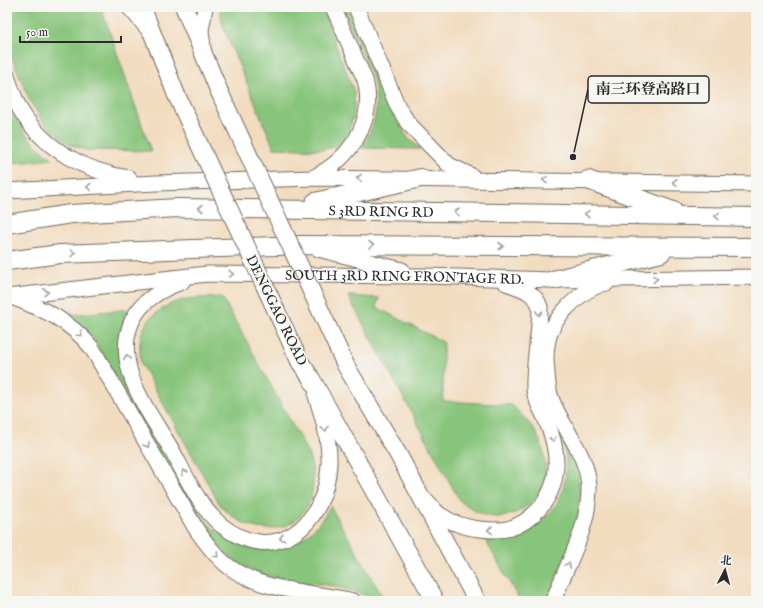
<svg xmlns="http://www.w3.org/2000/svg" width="763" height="608" viewBox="0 0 763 608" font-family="'IM FELL English','Noto Serif SC',serif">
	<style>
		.green { fill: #88c57b; stroke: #5a7853 }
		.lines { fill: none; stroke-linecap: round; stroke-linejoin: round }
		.secondary-casing { stroke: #71695f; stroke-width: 17 }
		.primary-casing { stroke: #71695f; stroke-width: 19 }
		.trunk-casing { stroke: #71695f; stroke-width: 20 }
		.secondary { stroke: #fff; stroke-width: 15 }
		.primary { stroke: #fff; stroke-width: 17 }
		.trunk { stroke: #fff; stroke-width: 18 }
		.primary-bridge-casing { stroke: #71695f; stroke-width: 19; stroke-linecap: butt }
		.primary-bridge { stroke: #fff; stroke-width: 17 }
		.oneway { stroke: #a0a0a0 }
		.labels { text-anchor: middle; stroke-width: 4; stroke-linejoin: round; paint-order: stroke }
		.street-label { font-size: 14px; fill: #2b2b2b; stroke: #f6f6f2 }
		.leader { fill: none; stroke: #2b2b2b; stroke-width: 1.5 }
		.callout-dot { fill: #2b2b2b; stroke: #f6f6f2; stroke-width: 1.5 }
		.callout { fill: #f6f6f2; stroke: #2b2b2b; stroke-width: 1.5 }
		.callout-label { font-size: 15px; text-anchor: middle; font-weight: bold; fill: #2b2b2b }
	</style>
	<rect width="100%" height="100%" fill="#f6f6f2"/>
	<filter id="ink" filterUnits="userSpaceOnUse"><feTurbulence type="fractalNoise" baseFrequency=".025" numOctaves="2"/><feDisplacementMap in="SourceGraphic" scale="8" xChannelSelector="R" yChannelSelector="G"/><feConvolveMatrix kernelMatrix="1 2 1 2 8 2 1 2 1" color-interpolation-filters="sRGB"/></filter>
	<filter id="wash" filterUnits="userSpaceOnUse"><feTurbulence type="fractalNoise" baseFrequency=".012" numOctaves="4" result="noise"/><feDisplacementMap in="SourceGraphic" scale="16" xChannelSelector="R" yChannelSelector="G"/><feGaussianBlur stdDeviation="0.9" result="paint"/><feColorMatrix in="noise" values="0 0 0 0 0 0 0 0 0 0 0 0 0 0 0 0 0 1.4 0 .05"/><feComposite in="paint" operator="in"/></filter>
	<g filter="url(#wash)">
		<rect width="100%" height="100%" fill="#f2dcbf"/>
		<path class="green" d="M7,7h94l50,144 -65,-1 -17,-6 -25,-21 -14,-22 -23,-55z
			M220,7h101l33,85c2,19 -3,51 -24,56 -11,3 -43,0 -56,0l-48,-114 -4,-12z
			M342,7h6l42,103 18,28 12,11 -59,-1c16,-24 18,-41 12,-69z
			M7,103c12,24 24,41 46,56l-46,5z
			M348,296l31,2 -3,9 67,35v59l69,4c10,11 21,20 27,34 6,13 8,31 4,45 -7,22 -34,37 -56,32 -11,-3 -18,-9 -27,-15z
			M222,297l86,156c24,65 -39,104 -88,52l-79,-141c-1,-9 -2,-18 0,-28 4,-20 28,-34 46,-37 11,-2 24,-1 35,-2z
			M131,309c-18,26 -14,53 -2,80l76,131c40,44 98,39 125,-14l55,95c-10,0 -17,-5 -26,-8 -8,-3 -18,-5 -27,-7 -19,-4 -39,-3 -57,-8 -37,-8 -55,-28 -77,-57l-105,-183 -22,-23z
			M563,435c35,64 8,106 -17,166h-26l-37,-65c45,1 78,-15 83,-64 1,-12 -2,-25 -3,-37z"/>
	</g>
	<g filter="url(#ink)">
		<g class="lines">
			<defs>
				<g id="secondary">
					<path d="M129,7l19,22"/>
					<path d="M356,7l42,100 10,16 41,42 23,11"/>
					<path d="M203,47l-2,-16 4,-24"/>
					<path d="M7,76c4,12 8,25 14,35 23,38 65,61 108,67"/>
					<path d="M314,177c36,-18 62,-56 51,-97l-32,-73"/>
					<path d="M7,191l149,-8 157,-5 443,6"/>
					<path d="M318,249l84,21"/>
					<path d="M182,282c-21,7 -39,18 -49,37 -23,46 18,95 40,133 13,24 26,55 48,73 54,43 105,0 108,-61 1,-23 -6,-46 -13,-68"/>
					<path id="s1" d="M7,297l200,-23 218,2 128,4 203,-3"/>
					<path d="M12,297c33,13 57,23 80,51l104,181c9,13 19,27 32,37 36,27 83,25 125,35"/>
					<path d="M427,501c5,5 9,12 15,15 16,11 36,14 55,14 17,0 31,-9 42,-21 23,-26 20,-59 7,-89 -4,-10 -11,-19 -12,-31 -1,-27 6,-55 6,-82 -4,-15 -20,-19 -34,-24"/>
					<path d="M553,601c14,-37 37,-74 36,-115 -2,-33 -27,-58 -38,-88 -4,-12 -4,-26 -5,-39 0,-20 5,-34 19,-49 11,-12 25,-24 42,-27"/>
				</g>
				<path id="primary" d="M142,7l34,87
					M184,7l35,84
					M300,362l11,16 124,223
					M346,366l53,90 78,145"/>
				<g id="trunk">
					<path d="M588,180l85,31"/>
					<path d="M315,202l106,-24"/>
					<path id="s2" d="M7,224l64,-10 107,-6 578,9"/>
					<path d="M7,261l53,-7 242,-9 454,2"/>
					<path d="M553,280l108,-27"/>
				</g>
			</defs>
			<use href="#secondary" class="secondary-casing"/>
			<use href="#primary" class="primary-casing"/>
			<use href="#trunk" class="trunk-casing"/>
			<use href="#secondary" class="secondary"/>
			<use href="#primary" class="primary"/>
			<use href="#trunk" class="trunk"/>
			<defs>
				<path id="primary-bridge" d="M219,91l127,275
					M176,94l124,268"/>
			</defs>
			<use href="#primary-bridge" class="primary-bridge-casing"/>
			<use href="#primary-bridge" class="primary-bridge"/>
		</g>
		<defs><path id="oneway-chevron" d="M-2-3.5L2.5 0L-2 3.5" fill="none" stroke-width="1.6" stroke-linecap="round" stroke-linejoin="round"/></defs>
		<g class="oneway">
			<use href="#oneway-chevron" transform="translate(359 178) rotate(-180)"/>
			<use href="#oneway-chevron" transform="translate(545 180) rotate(-179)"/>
			<use href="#oneway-chevron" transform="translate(675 182) rotate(-179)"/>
			<use href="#oneway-chevron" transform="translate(89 187) rotate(177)"/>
			<use href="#oneway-chevron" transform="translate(201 208) rotate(-180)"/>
			<use href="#oneway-chevron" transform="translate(457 212) rotate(-179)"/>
			<use href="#oneway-chevron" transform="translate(587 214) rotate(-179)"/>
			<use href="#oneway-chevron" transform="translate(717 216) rotate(-179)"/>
			<use href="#oneway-chevron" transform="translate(371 245)"/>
			<use href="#oneway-chevron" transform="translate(501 246)"/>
			<use href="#oneway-chevron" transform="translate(73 253) rotate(-2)"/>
			<use href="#oneway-chevron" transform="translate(231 274) rotate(1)"/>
			<use href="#oneway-chevron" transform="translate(655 279) rotate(-1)"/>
			<use href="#oneway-chevron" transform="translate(46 292) rotate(-7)"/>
			<use href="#oneway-chevron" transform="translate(539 313) rotate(92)"/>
			<use href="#oneway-chevron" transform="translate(80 334) rotate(43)"/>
			<use href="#oneway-chevron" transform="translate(127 357) rotate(-95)"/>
			<use href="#oneway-chevron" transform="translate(325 429) rotate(77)"/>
			<use href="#oneway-chevron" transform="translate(553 439) rotate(75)"/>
			<use href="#oneway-chevron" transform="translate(147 445) rotate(60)"/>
			<use href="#oneway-chevron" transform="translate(184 472) rotate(-120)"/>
			<use href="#oneway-chevron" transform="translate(490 530) rotate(179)"/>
			<use href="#oneway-chevron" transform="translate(282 538) rotate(162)"/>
			<use href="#oneway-chevron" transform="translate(216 555) rotate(45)"/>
			<use href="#oneway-chevron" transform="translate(568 565) rotate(-66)"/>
		</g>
	</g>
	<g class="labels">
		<g class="street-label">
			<text dy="5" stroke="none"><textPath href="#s2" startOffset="375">S 3RD RING RD</textPath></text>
			<text dy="5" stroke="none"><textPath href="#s1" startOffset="399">SOUTH 3RD RING FRONTAGE RD.</textPath></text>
			<text transform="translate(277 310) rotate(64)" y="5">DENGGAO ROAD</text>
		</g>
	</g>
	<path class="leader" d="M573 157L588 89"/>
	<circle class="callout-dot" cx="573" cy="157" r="4"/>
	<rect class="callout" x="588" y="76" width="121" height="27" rx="4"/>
	<g class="callout-label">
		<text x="648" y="94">南三环登高路口</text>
	</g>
	<rect width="763" height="608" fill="none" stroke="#f6f6f2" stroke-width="24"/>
	<g transform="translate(725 570) rotate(6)" stroke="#f6f6f2" stroke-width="3" paint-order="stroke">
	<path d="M0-3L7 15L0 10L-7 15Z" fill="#2b2b2b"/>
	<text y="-6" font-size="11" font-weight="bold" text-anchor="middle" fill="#2b2b2b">北</text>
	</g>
	<path d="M20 36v6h101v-6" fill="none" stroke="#2b2b2b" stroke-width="2"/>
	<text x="26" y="36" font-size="12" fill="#2b2b2b" stroke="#f6f6f2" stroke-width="3" paint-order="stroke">50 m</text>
</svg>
